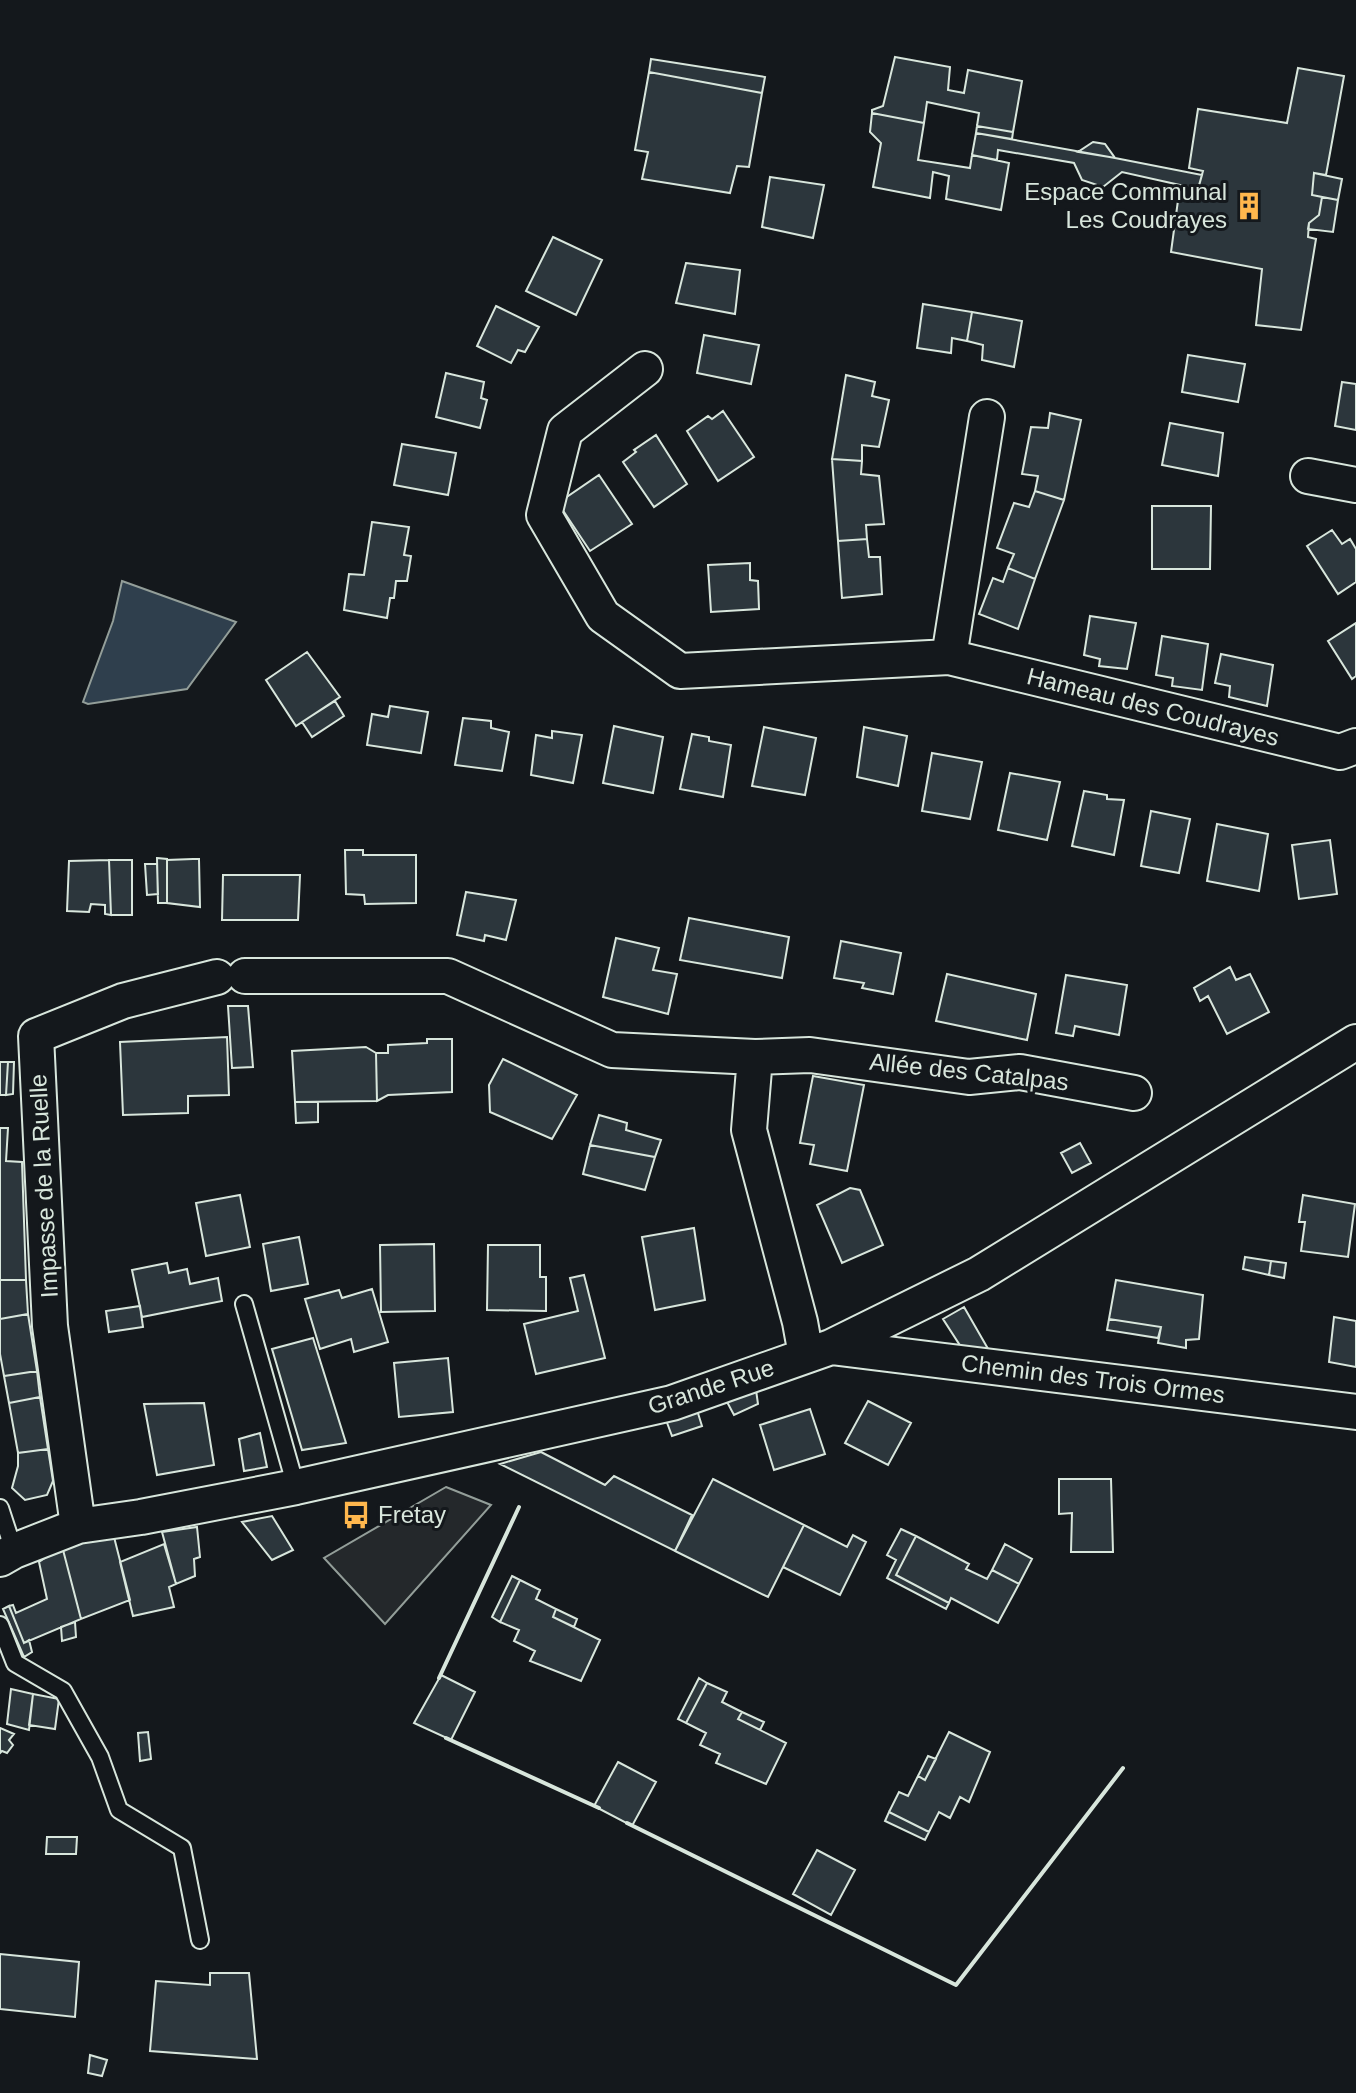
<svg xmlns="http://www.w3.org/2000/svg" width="1356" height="2093" viewBox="0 0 1356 2093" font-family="Helvetica,sans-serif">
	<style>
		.parking { fill: #24282b; stroke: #939e99; stroke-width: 2 }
		.water { fill: #2f3f4d; stroke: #939e99; stroke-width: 2 }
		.building { fill: #2c363c; stroke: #d8e6dc; stroke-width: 2 }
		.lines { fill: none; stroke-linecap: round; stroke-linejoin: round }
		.service-casing { stroke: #d8e6dc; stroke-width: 20 }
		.minor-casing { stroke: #d8e6dc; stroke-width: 38 }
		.service { stroke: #14181c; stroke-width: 16 }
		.minor { stroke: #14181c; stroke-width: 34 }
		.wall { stroke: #d8e6dc; stroke-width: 4 }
		.labels { text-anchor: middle; stroke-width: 6; stroke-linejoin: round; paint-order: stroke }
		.poi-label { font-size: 24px; fill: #d8e6dc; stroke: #14181c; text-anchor: end }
		.street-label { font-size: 24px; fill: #d8e6dc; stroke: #14181c }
	</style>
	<rect width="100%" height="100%" fill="#14181c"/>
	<path class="parking" d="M446,1487l45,18 -106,119 -61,-66z"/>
	<path class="water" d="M122,581l114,41 -49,67 -99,15 -5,-2 30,-81z"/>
	<path class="building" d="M895,57l55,10 -2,23 16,3 4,-23 54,11 -9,51 -36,-6 2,-13 -52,-11 -3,21 -52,-10v-3l11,-4z
		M651,59l114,18 -3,16 -113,-21z
		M1298,68l46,8 -18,99 -12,-2 -2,22 10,2 -3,18 -10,8 -1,14 8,2 -15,91 -45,-5 6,-56 -91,-17 8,-59 17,3 7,-25 -14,-3 9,-59 89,14z
		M649,72l113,21 -13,74 -12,-1 -7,27 -88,-14 6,-27 -13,-2z
		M872,113l52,10 -6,37 52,8 2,-13 37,8 -8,47 -55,-11 3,-23 -16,-4 -3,26 -57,-11 8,-44 -11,-11z
		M977,126l36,6 -1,7 -36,-6z
		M976,133l139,25 87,17 -4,14 -76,-17 -19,15 -21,-7 -8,-17 -76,-13 -1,10 -25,-5z
		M1093,142l12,2 10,14 -37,-6z
		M1314,173l28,6 -4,21 -26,-5z
		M770,177l54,8 -11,53 -51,-11z
		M1322,197l16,3 -5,32 -25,-3 1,-6 10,-8z
		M553,237l49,23 -26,55 -50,-24z
		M686,263l54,7 -5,44 -59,-11z
		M923,304l49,8 -5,29 -15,-3 -1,15 -34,-5z
		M496,306l43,21 -14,25 -7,-2 -7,13 -34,-17z
		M972,312l50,9 -8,46 -32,-7 1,-15 -16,-4z
		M704,335l55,10 -8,39 -54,-11z
		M1188,355l57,9 -7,38 -56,-10z
		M446,373l38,9 -3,16 6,2 -7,28 -44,-11z
		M846,375l29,7 -3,14 17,4 -10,47 -17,-2v16l-30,-2z
		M1342,382l14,2v46l-21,-4z
		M723,411l31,46 -36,24 -31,-50 21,-15 4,3z
		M1050,413l31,7 -17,80 -29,-9 3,-15 -16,-2 9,-47 17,1z
		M1170,423l53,10 -5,43 -56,-11z
		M656,435l31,49 -33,23 -31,-45 13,-10 -2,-2z
		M402,444l54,9 -8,42 -54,-10z
		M832,459l30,2 -1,13 18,2 5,48 -18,1 1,14 -29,2z
		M599,475l33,49 -42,27 -32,-48z
		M1035,491l29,9 -29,79 -27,-11 6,-14 -17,-6 17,-45 15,4z
		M1152,506h59l-1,63h-58z
		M372,522l37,5 -5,28 7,1 -4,25h-11l-2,17h-4l-3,20 -43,-8 5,-36 15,1z
		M1332,530l10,14 8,-5 6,10v33l-18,12 -31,-48z
		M867,539l2,18h11l2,37 -40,4 -4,-57z
		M750,563v17l8,1 1,28 -48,3 -3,-47z
		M1008,568l27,11 -17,50 -39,-15 14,-36 10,4z
		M1090,616l46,7 -9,46 -28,-3 1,-7 -16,-4z
		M1356,623v53l-4,3 -24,-38z
		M1162,636l46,8 -6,46 -30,-4 1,-8 -17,-3z
		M307,652l33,45 -44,29 -30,-46z
		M1221,654l52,11 -6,41 -38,-9 1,-11 -15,-3z
		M335,701l9,15 -32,21 -10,-15z
		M390,706l38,6 -7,41 -54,-8 5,-31 16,3z
		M463,718l28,3v7l18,4 -7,39 -47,-6z
		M614,726l49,11 -10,56 -50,-10z
		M764,727l52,11 -11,57 -53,-9z
		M864,727l43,9 -9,50 -41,-9z
		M552,731l30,4 -9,48 -42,-8 5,-40 16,3z
		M692,734l17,3v4l22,4 -8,52 -43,-8z
		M932,753l50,9 -12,57 -48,-8z
		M1010,773l50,9 -13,58 -49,-10z
		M1084,791l23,4v4l17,1 -10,55 -42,-9z
		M1151,811l39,8 -11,54 -38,-7z
		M1217,824l51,10 -9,57 -52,-10z
		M1330,840l7,54 -38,5 -7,-54z
		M345,850h18v5h53v48l-51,1 -1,-9 -18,-1z
		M157,858l10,1v44h-9z
		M193,859h6l1,48 -33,-4v-43z
		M109,860h23v55h-21z
		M109,860l2,55 -6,-1v-9l-14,-1 -2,8 -22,-1 2,-50z
		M145,864h12l1,30 -11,1z
		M223,875h77l-2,45h-76z
		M466,892l50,8 -10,40 -21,-5 -1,6 -27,-6z
		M689,918l100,19 -7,41 -102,-18z
		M616,938l43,10 -6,22 24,4 -9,40 -65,-17z
		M841,941l60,12 -8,41 -31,-6 2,-5 -30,-5z
		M1230,967l6,13 14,-6 19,38 -42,22 -19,-38 -8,5 -6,-13z
		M947,974l89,20 -9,46 -91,-19z
		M1066,975l61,10 -8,50 -44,-9 -2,10 -17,-3z
		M228,1006h20l5,61 -21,1z
		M227,1037l2,58 -41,1v17l-65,2 -3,-73z
		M427,1039h25v53l-64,3 -11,6 -1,-48h12v-8l39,-2z
		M366,1047l10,6 1,48 -82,1 -3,-51z
		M503,1059l74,36 -25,44 -62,-27 -1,-27z
		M0,1062h8l-2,33h-6z
		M8,1062h6l-1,32 -7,1z
		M813,1076l51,9 -17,86 -37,-7 4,-19 -14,-2z
		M295,1102h23v20l-22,1z
		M599,1115l28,8 -1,7 35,10 -6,17 -65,-12z
		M0,1128h8l-2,33 16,1 4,118h-26z
		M1080,1143l11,20 -19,10 -11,-20z
		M590,1145l65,12 -10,33 -62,-16z
		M850,1188l10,2 23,55 -41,18 -25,-58z
		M240,1195l10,52 -44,9 -10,-53z
		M1303,1195l52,9 -7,53 -47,-6 4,-29h-6z
		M694,1228l11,72 -50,10 -13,-73z
		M299,1237l9,47 -37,7 -8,-47z
		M434,1244l1,67 -54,1 -1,-67z
		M488,1245h52v32h6v34l-59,-1z
		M1245,1257l26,4 -2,14 -26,-6z
		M1271,1261l15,2 -2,15 -15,-3z
		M167,1263l2,10 18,-4 3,15 28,-6 4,23 -80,16 -10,-47z
		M584,1275l21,83 -69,16 -12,-50 54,-13 -8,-33z
		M0,1280h26l2,34 -28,5z
		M1116,1280l87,15 -4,44 -13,1v8l-28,-5 3,-16 -52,-8z
		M372,1289l16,53 -34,10 -3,-13 -31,10 -15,-50 34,-9 3,8z
		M140,1306l3,21 -34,5 -3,-21z
		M964,1307l27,47 -28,-4 -20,-31z
		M28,1314l9,57 -33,5 -4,-22v-35z
		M1334,1317l22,4v46l-27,-5z
		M1109,1319l52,8 -3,11 -51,-8z
		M313,1338l33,105 -44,7 -30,-101z
		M448,1358l5,54 -54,5 -5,-54z
		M37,1371l3,26 -31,6 -5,-27z
		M756,1390l2,14 -24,11 -8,-15z
		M40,1397l8,52 -30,4 -9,-50z
		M868,1401l43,22 -23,42 -43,-22z
		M204,1403l10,62 -57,10 -13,-71z
		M810,1409l15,45 -51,16 -14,-45z
		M697,1410l5,16 -30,10 -6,-16z
		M260,1433l7,34 -23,4 -5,-32z
		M48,1449l5,32 -6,14 -22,5 -13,-12 6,-22v-13z
		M541,1452l64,33 9,-9 78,39 -17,36 -175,-87z
		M713,1479l91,46 -36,72 -93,-46z
		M1059,1479h52l2,73h-42l1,-39 -13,1z
		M272,1516l21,34 -21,10 -30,-38z
		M804,1525l43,22 6,-12 13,7 -26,53 -57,-28z
		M197,1527l3,30 -6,2 1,17 -19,8 -14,-52z
		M901,1529l15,7 -20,39 53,28 -3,6 -59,-31 9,-18 -9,-5z
		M113,1533l17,67 -49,19 -19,-73z
		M916,1536l53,28 -3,5 21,10 5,-9 27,14 -21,39 -47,-25 -2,5 -53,-28z
		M164,1544l12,40 -7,3 5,20 -41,9 -13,-54z
		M1005,1544l27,15 -13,25 -27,-14z
		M62,1546l19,73 -57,24 -15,-37 4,-1 3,8 31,-14 -8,-37z
		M512,1576l8,4 -20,42 -8,-5z
		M520,1580l20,10 -4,9 20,10 -3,8 47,23 -19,41 -51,-20 5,-10 -21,-10 5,-11 -19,-8z
		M9,1606l15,37 5,-3 3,12 -8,5 -21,-48z
		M556,1609l21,10 -3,8 -21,-10z
		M75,1622l1,15 -14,4 -1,-14z
		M441,1675l34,17 -24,48 -37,-17z
		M699,1678l8,5 -21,40 -8,-4z
		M707,1683l20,9 -5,10 20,10 -4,7 48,24 -20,41 -50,-21 4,-9 -20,-9 6,-12 -20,-10z
		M11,1689l22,5 -4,36 -22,-6z
		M33,1694l26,5 -4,30 -26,-4z
		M742,1712l22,10 -4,8 -22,-11z
		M0,1728l14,6 -5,6 4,5 -6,8 -5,-2 -2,2z
		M148,1732l3,27 -11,2 -2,-28z
		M949,1732l41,20 -21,50 -9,-5 -10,21 -11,-6 -10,20 -40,-20 10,-20 9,4 10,-20 7,4z
		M928,1756l8,3 -11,21 -7,-4z
		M618,1762l38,20 -24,44 -38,-20z
		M889,1812l40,20 -4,8 -40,-19z
		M47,1837h30l-1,17h-30z
		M817,1850l38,20 -24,45 -38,-21z
		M0,1954l79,8 -4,55 -75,-8z
		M210,1973h39l8,86 -107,-8 6,-70 54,4z
		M90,2055l17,5 -5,16 -14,-3z"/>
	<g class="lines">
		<defs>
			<path id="service" d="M244,1304l52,183
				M0,1508l14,43
				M0,1625l15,38 48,28 37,66 19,53 63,38 18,92"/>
			<path id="minor" d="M645,369l-80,62 -21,84 59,101 77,55 269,-14 391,95 16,-6
				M1308,476l48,9
				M949,657l38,-240
				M245,976h203l164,74 143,7 -6,73 51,192 6,33
				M755,1057l55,-2 159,22 51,-5 114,21
				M831,1347l525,65
				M78,1526l-28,-200 -14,-290 87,-35 94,-24
				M0,1559l14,-8 64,-25 63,-9 155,-30 376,-84 159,-56 148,-73 377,-232"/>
		</defs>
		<use href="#service" class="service-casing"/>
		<use href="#minor" class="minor-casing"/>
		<use href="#service" class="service"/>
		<use href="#minor" class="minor"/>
		<path class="wall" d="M439,1678l80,-171
			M446,1738l153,70
			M627,1823l329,162 167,-217"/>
	</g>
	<defs>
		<symbol id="building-bare" viewBox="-9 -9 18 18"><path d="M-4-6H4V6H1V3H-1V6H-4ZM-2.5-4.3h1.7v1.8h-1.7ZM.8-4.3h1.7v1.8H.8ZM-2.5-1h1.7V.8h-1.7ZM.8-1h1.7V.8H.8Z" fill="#ffb74d" stroke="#14181c" stroke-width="2.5" paint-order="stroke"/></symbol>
		<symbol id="bus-bare" viewBox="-9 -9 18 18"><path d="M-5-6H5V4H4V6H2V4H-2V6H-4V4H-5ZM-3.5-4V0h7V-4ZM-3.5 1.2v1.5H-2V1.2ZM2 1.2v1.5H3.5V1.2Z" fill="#ffb74d" stroke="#14181c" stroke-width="2.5" paint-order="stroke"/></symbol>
	</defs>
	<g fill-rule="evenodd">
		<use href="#building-bare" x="1229" y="186" width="40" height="40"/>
		<use href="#bus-bare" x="336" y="1495" width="40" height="40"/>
	</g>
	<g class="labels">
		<g class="poi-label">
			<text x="1227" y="200">Espace Communal<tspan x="1227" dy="28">Les Coudrayes</tspan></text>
			<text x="378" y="1523" text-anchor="start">Fretay</text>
		</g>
		<g class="street-label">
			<text transform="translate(1153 707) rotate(14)" y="8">Hameau des Coudrayes</text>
			<text transform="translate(969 1072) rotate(6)" y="8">Allée des Catalpas</text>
			<text transform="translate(44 1186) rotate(-93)" y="8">Impasse de la Ruelle</text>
			<text transform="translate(1093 1379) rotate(7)" y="8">Chemin des Trois Ormes</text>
			<text transform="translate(711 1387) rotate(-18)" y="8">Grande Rue</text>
		</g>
	</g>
</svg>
